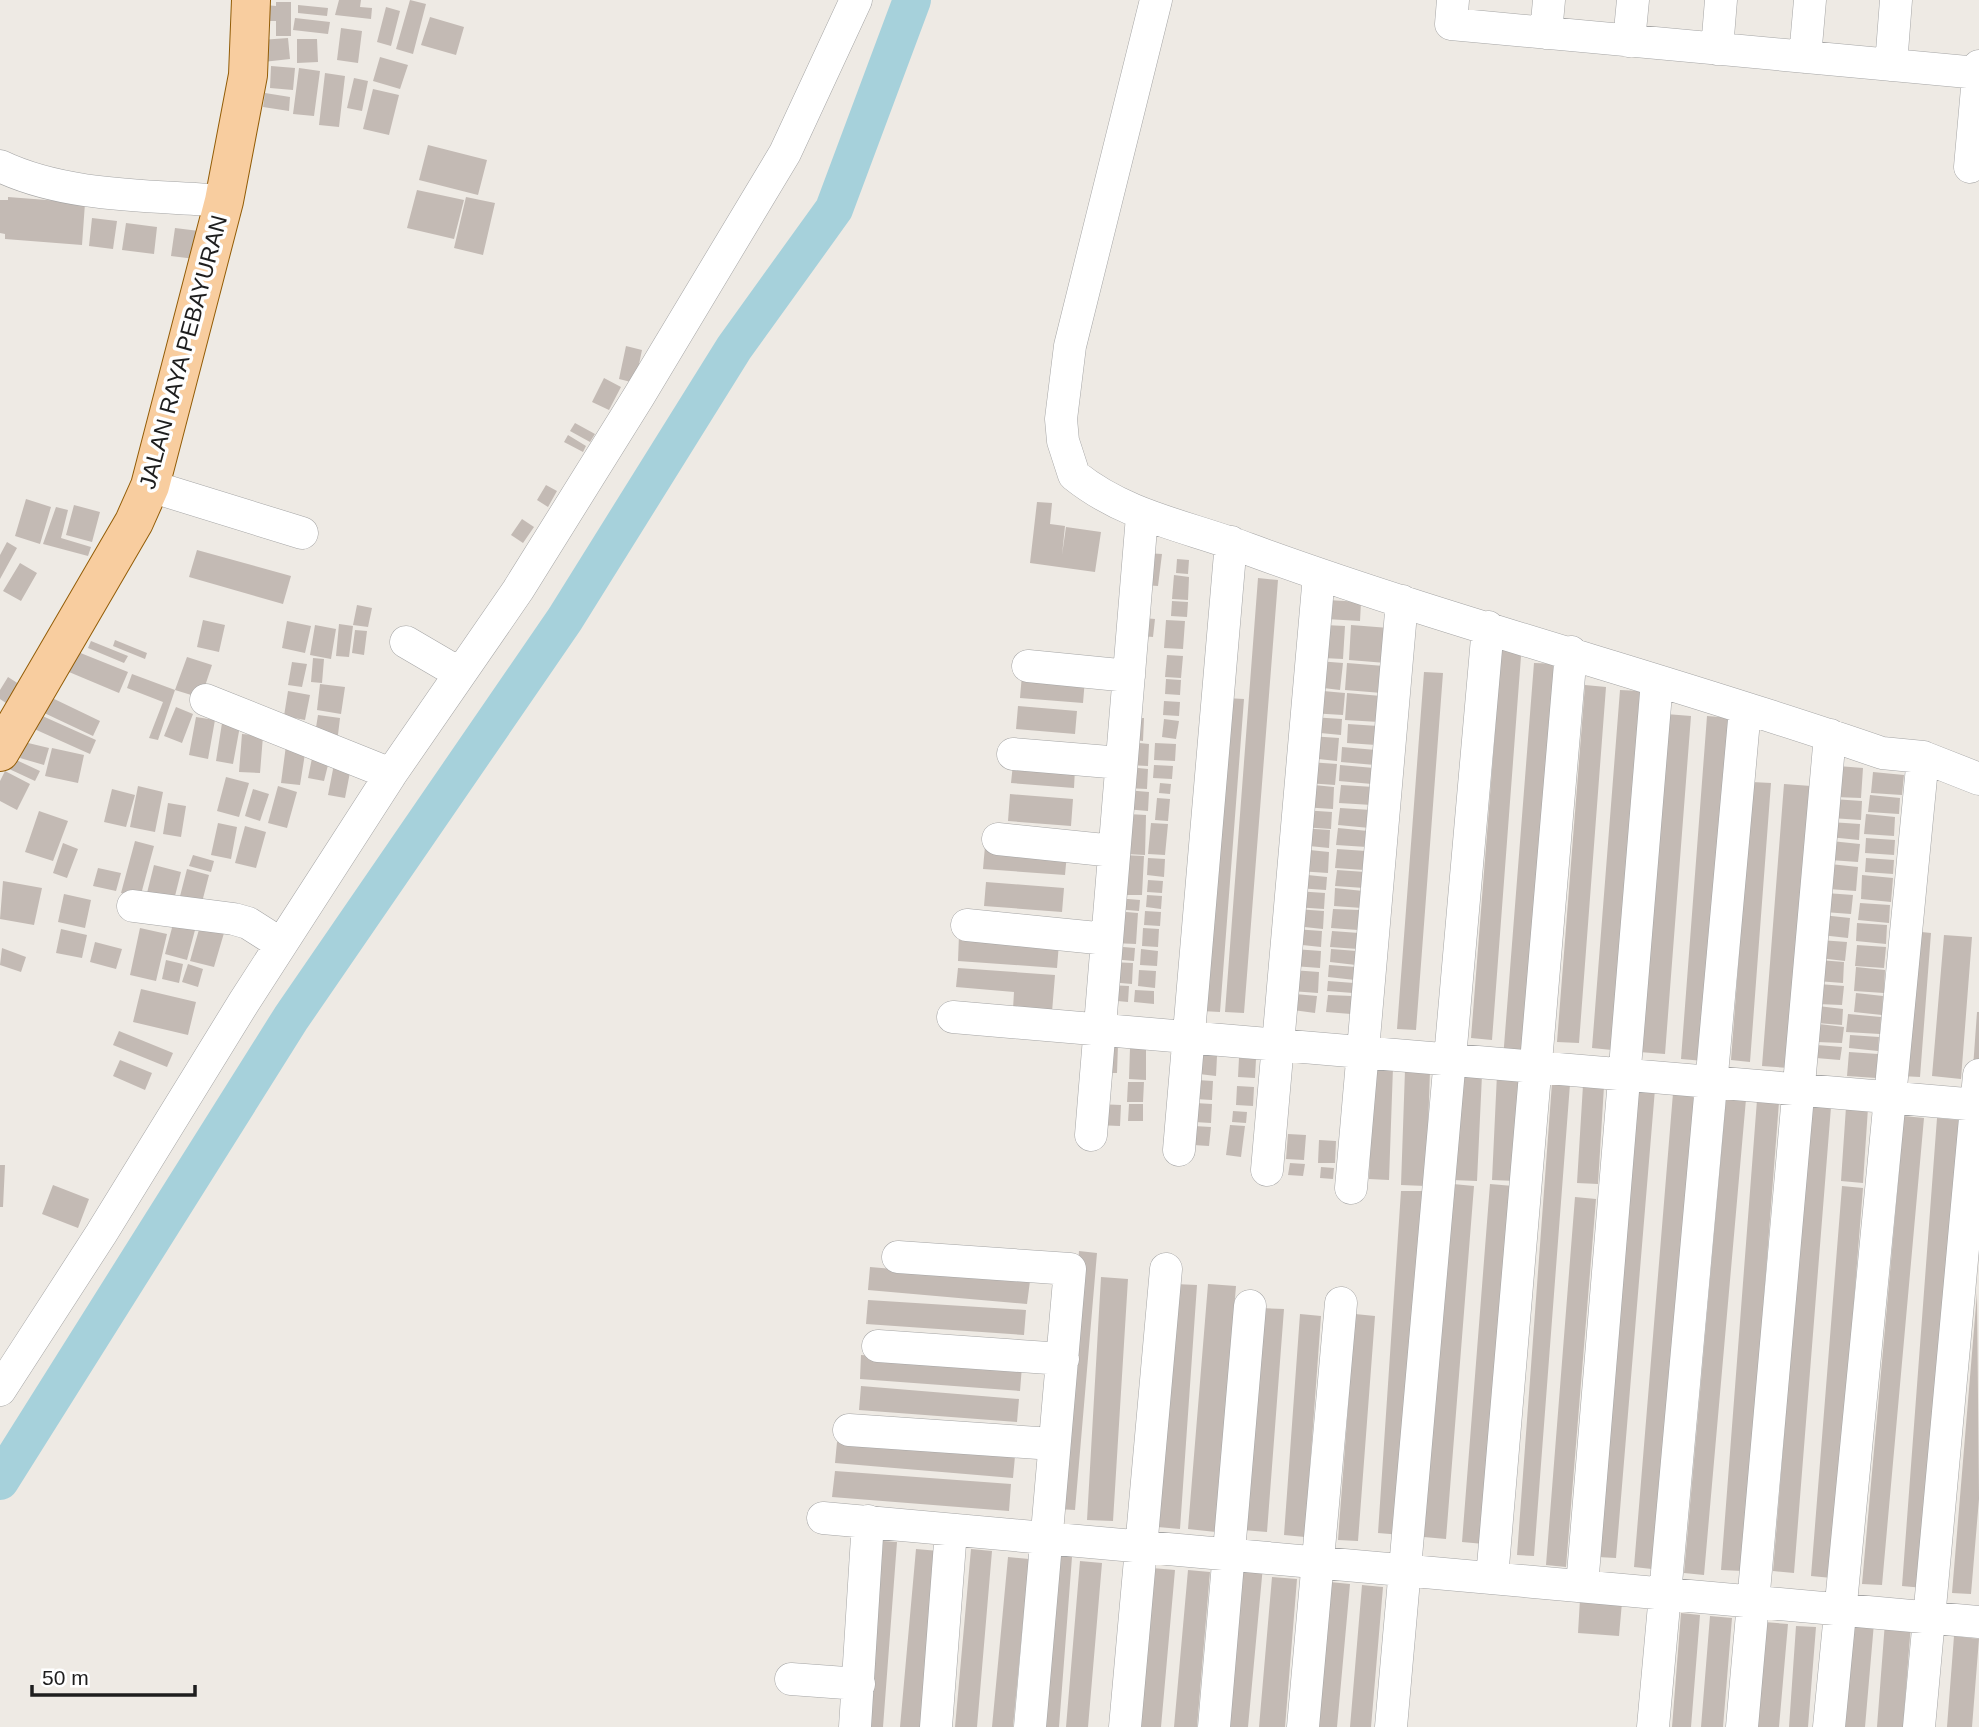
<svg xmlns="http://www.w3.org/2000/svg" width="1979" height="1727" viewBox="0 0 1979 1727" font-family="Helvetica,sans-serif">
	<style>
		.lines { fill: none; stroke-linecap: round; stroke-linejoin: round }
		.river { stroke: #a6d1db; stroke-width: 38 }
		.building { fill: #c3bab4 }
		.minor-casing { stroke: #a5a5a5; stroke-width: 33 }
		.major-casing { stroke: #925c06; stroke-width: 40 }
		.minor { stroke: #fff; stroke-width: 32 }
		.major { stroke: #f8cd9f; stroke-width: 38 }
		.labels { text-anchor: middle; stroke-width: 7; stroke-linejoin: round; paint-order: stroke }
		.street-label { font-size: 23px; fill: #1e1e1e; stroke: #fff }
	</style>
	<rect width="100%" height="100%" fill="#eeeae4"/>
	<g class="lines">
		<path class="river" d="M0,1481l291,-463 274,-399 169,-271 100,-139 78,-209"/>
	</g>
	<path class="building" d="M339,0h22l-1,7 12,1 -1,11 -36,-4z
		M410,0l16,4 -13,50 -17,-5z
		M276,2h15v34h-15v-15h-12l1,-16 11,1z
		M298,5l30,3 -1,8 -29,-3z
		M386,7l14,4 -9,35 -14,-4z
		M430,17l34,10 -8,28 -35,-10z
		M295,18l35,4 -2,12 -35,-4z
		M341,28l21,3 -4,32 -21,-3z
		M288,38l2,21 -27,3 -2,-22z
		M297,39h20l1,23 -21,1z
		M380,57l28,8 -8,24 -27,-8z
		M271,66l24,2 -2,22 -23,-2z
		M299,68l21,3 -6,45 -21,-2z
		M325,73l20,3 -6,51 -20,-2z
		M354,78l14,3 -6,30 -15,-3z
		M373,89l26,6 -10,40 -26,-6z
		M265,93l25,4 -1,14 -26,-4z
		M428,145l59,15 -9,35 -59,-15z
		M417,190l47,10 -10,39 -47,-11z
		M8,197l77,6 -3,42 -77,-6v-5l-5,-1v-33h8z
		M466,197l29,6 -12,52 -29,-7z
		M92,218l25,3 -4,28 -24,-3z
		M126,223l31,4 -3,27 -32,-4z
		M175,228l24,3 -4,28 -24,-3z
		M626,346l16,4 -7,33 -16,-4z
		M604,378l17,9 -12,23 -17,-8z
		M575,423l20,11 -5,8 -20,-11z
		M568,435l18,11 -3,6 -19,-10z
		M546,485l11,6 -9,16 -11,-7z
		M26,499l25,8 -11,37 -25,-8z
		M1037,502l15,1 -2,21 15,2 -3,29 4,-28 35,5 -6,40 -65,-9z
		M74,505l26,7 -8,30 -26,-7z
		M56,507l12,3 -7,28 30,9 -3,9 -45,-12z
		M522,519l12,8 -11,16 -12,-8z
		M7,542l10,6 -17,31v-24z
		M197,550l94,26 -8,28 -94,-27z
		M1146,553l16,1 -4,32 -15,-1 1,-22 11,1 -10,-2z
		M1177,559l12,1 -1,14 -12,-1z
		M20,563l17,10 -16,28 -18,-10z
		M1174,575l15,2 -1,23 -16,-1z
		M1258,578l20,2 -34,433 -19,-1z
		M1328,600l33,2 -1,19 -34,-2z
		M1172,601l16,1 -1,15 -16,-1z
		M357,605l15,3 -4,19 -15,-2z
		M1143,618l12,1 -2,18 -12,-1z
		M203,620l22,5 -6,27 -22,-5z
		M1166,620l19,1 -2,28 -19,-1z
		M287,621l24,5 -6,27 -23,-5z
		M339,624l14,2 -4,31 -13,-1z
		M315,625l21,4 -5,30 -21,-4z
		M1325,625l20,1 -2,33 -20,-1z
		M1351,625l38,3 -3,35 -37,-3z
		M355,630l12,1 -3,24 -12,-2z
		M115,640l32,13 -2,6 -32,-13z
		M91,641l37,15 -4,7 -36,-15z
		M1502,642l20,1 -30,397 -21,-2z
		M78,652l50,20 -9,21 -50,-21z
		M1167,655l16,1 -2,22 -16,-1z
		M187,657l25,8 -11,33 -26,-8z
		M313,658l11,1 -2,24 -11,-1z
		M1318,661l25,2 -3,27 -25,-3z
		M292,662l15,2 -5,23 -14,-2z
		M1347,663l37,3 -2,27 -37,-3z
		M1534,663l27,1 -31,397 -27,-2z
		M1424,672l19,1 -27,357 -19,-1z
		M132,674l43,16 -17,50 -9,-2 14,-36 -36,-14z
		M1022,674l63,5 -2,24 -63,-5z
		M8,677l14,9 -13,19 -9,-6v-9z
		M1166,679l15,1 -1,15 -15,-1z
		M320,684l25,3 -4,27 -24,-4z
		M1585,685l21,2 -27,356 -22,-1z
		M1312,690l33,3 -2,22 -33,-2z
		M1620,690l20,1 -28,359 -20,-2z
		M288,691l22,4 -5,25 -21,-4z
		M1347,693l34,3 -2,26 -34,-2z
		M48,696l52,25 -7,15 -53,-25z
		M1226,698l18,1 -24,313 -18,-1z
		M1164,701l16,1 -1,14 -16,-1z
		M1018,706l59,5 -2,23 -59,-5z
		M176,707l17,7 -11,29 -18,-7z
		M38,714l58,26 -6,14 -58,-26z
		M1666,714l25,2 -26,338 -26,-2z
		M318,715l22,3 -3,25 -23,-3z
		M1707,716l24,2 -27,343 -23,-2z
		M196,717l19,3 -7,39 -19,-4z
		M1311,717l31,2 -1,16 -31,-3z
		M1135,718h9l-1,23 -9,-1z
		M1164,719l15,2 -3,18 -14,-2z
		M222,723l18,3 -7,38 -17,-3z
		M1348,724l30,2 -2,19 -29,-2z
		M242,734l21,2 -3,37 -21,-1z
		M1310,736l29,2 -2,23 -28,-3z
		M287,738l20,3 -7,44 -19,-2z
		M24,742l25,6 -5,17 -24,-7z
		M1130,742l19,2 -1,22 -20,-1z
		M1155,743l21,1 -1,17 -21,-1z
		M1342,747l34,3 -1,15 -34,-3z
		M52,748l32,7 -6,28 -33,-7z
		M313,753l17,4 -6,24 -16,-3z
		M12,758l28,13 -5,10 -28,-13z
		M335,759l17,3 -7,36 -17,-3z
		M1309,762l28,2 -2,21 -28,-2z
		M1013,764l62,5 -1,19 -63,-5z
		M1154,765l19,1 -1,13 -19,-1z
		M1340,765l34,3 -2,16 -33,-3z
		M1838,766l25,2 -2,30 -26,-1z
		M1128,767l20,2 -1,20 -21,-1z
		M5,771l25,13 -13,26 -17,-9v-20z
		M1873,772l31,3 -2,20 -31,-2z
		M226,777l23,6 -10,34 -22,-6z
		M1752,782l19,1 -21,279 -19,-2z
		M1160,783l11,1 -1,10 -11,-1z
		M1304,784l30,3 -1,22 -31,-2z
		M1784,784l27,2 -22,282 -27,-2z
		M1341,785l33,2 -2,18 -33,-2z
		M138,786l25,6 -8,40 -25,-5z
		M278,786l19,6 -10,36 -19,-5z
		M112,789l23,6 -9,32 -22,-5z
		M253,789l16,5 -9,27 -15,-5z
		M1126,790l23,2 -1,19 -23,-2z
		M1010,794l63,5 -2,27 -63,-5z
		M1870,795l30,3 -1,16 -31,-2z
		M1157,798l13,1 -2,22 -13,-1z
		M1833,799l29,2 -1,19 -30,-2z
		M168,803l18,3 -5,31 -18,-3z
		M1340,808l31,2 -1,18 -32,-3z
		M1302,810l30,2 -1,17 -30,-2z
		M39,811l29,10 -15,40 -28,-9z
		M1128,814l18,1 -1,40 -19,-1z
		M1866,814l29,3 -1,19 -30,-2z
		M1830,822l30,2 -1,16 -30,-3z
		M218,823l19,4 -6,32 -20,-4z
		M1151,823l17,1 -3,31 -17,-1z
		M245,826l21,6 -10,36 -21,-5z
		M1300,828l30,2 -1,18 -30,-3z
		M1338,828l30,3 -1,16 -31,-2z
		M1866,838l29,2 -1,15 -29,-2z
		M135,841l19,5 -14,52 -19,-5z
		M1831,841l29,3 -2,18 -28,-2z
		M63,843l15,6 -11,29 -14,-5z
		M985,846l82,7 -2,22 -82,-6z
		M1300,849l29,3 -1,21 -30,-2z
		M1337,849l29,2 -2,19 -29,-2z
		M193,855l21,6 -3,11 -22,-6z
		M1123,855l21,1 -2,39h-21z
		M1148,858l17,1 -1,18 -17,-2z
		M1866,858l28,2 -1,14 -28,-2z
		M1830,864l28,3 -2,24 -27,-2z
		M154,865l27,7 -9,36 -27,-7z
		M98,868l23,5 -5,18 -23,-5z
		M187,869l22,6 -9,35 -22,-6z
		M1337,870l28,2 -1,16 -29,-2z
		M1298,874l29,3 -1,13 -29,-2z
		M1862,875l31,3 -2,24 -30,-3z
		M1148,880l15,1 -1,12 -15,-1z
		M3,881l39,7 -8,37 -34,-6z
		M986,882l78,6 -2,24 -78,-6z
		M1335,888l28,3 -1,17 -28,-2z
		M1296,891l29,2 -1,16 -29,-2z
		M1826,893l27,2 -2,19 -27,-2z
		M64,894l27,6 -6,28 -27,-6z
		M1147,895l15,1 -1,13 -15,-2z
		M1116,898l24,2 -1,11 -24,-2z
		M1860,903l30,2 -1,18 -31,-3z
		M1296,909l28,2 -1,18 -28,-3z
		M1333,909l27,1 -2,20 -27,-2z
		M1114,911l24,2 -2,31 -23,-1z
		M1145,911l16,1 -1,14 -16,-1z
		M1822,915l28,3 -2,20 -27,-3z
		M1857,923l30,2 -1,19 -30,-3z
		M173,924l22,6 -8,30 -22,-6z
		M200,926l24,7 -10,34 -24,-6z
		M140,928l27,6 -11,47 -26,-6z
		M1143,928l16,1 -1,18 -16,-1z
		M61,929l26,6 -5,23 -26,-5z
		M1294,929l28,2 -1,16 -28,-3z
		M1332,931l27,2 -1,16 -28,-2z
		M1912,931l19,2 -11,144 -19,-1z
		M959,935l100,8 -2,25 -99,-7z
		M1944,935l28,2 -11,142 -29,-3z
		M1820,940l27,2 -2,19 -26,-3z
		M95,942l27,7 -6,20 -26,-7z
		M1857,945l29,2 -2,21 -29,-2z
		M1112,946l23,2 -1,13 -23,-2z
		M2,948l24,9 -5,15 -21,-7z
		M1141,949l17,2 -1,15 -17,-1z
		M1294,949l27,2 -1,17 -27,-2z
		M1331,949l26,2 -1,14 -26,-3z
		M166,960l17,4 -4,19 -17,-4z
		M1819,960l25,2 -1,21 -26,-2z
		M1111,962l22,1 -1,21 -23,-2z
		M188,964l15,5 -5,18 -16,-5z
		M1329,965l27,2 -1,13 -27,-3z
		M1856,967l29,3 -1,23 -30,-2z
		M958,968l97,7 -3,37 -39,-3 1,-17 -58,-5z
		M1139,970l17,1 -1,17 -17,-2z
		M1292,970l27,2 -1,21 -27,-2z
		M1328,981l26,2 -1,10 -26,-2z
		M1819,984l25,2 -2,19 -25,-1z
		M1108,985l21,1 -1,16 -21,-2z
		M141,989l55,13 -8,33 -55,-13z
		M1135,990l19,1v13l-20,-2z
		M1856,993l27,3 -1,19 -28,-3z
		M1295,994l22,2 -2,17 -22,-3z
		M1328,995l24,1 -1,18 -25,-2z
		M1818,1006l25,3 -1,16 -25,-2z
		M1977,1012h2v71l-7,-1z
		M1848,1014l33,3 -1,17 -34,-2z
		M1819,1024l25,3 -2,16 -25,-1z
		M119,1031l54,22 -6,14 -54,-22z
		M1850,1035l29,2 -1,14 -29,-3z
		M1101,1045h17l-1,28h-17z
		M1817,1045l25,2 -2,13 -24,-2z
		M1130,1048l16,1v31l-17,-1z
		M1849,1052l29,2 -2,24 -29,-2z
		M1200,1055l17,1 -1,20 -17,-2z
		M1239,1058l17,1 -1,19 -17,-1z
		M120,1060l32,13 -7,17 -32,-14z
		M1373,1066l20,1 -4,113 -20,-1z
		M1405,1070l25,1 -4,115 -25,-1z
		M1457,1074l25,1 -5,106 -25,-1z
		M1497,1074l25,2 -6,105 -24,-1z
		M1197,1080l16,1 -1,19 -17,-1z
		M1128,1082h16l-1,20h-16z
		M1552,1083l18,1 -36,472 -17,-1z
		M1583,1085l21,1 -6,98 -21,-1z
		M1237,1086l17,1 -1,19 -17,-1z
		M1638,1088l17,1 -39,469 -18,-1z
		M1673,1093l27,2 -39,475 -27,-3z
		M1726,1098l20,1 -42,476 -20,-2z
		M1757,1100l22,2 -36,469 -22,-1z
		M1195,1103l17,1 -1,19 -17,-1z
		M1097,1104l24,1 -1,21 -24,-1z
		M1129,1104h14v17h-15z
		M1811,1105l20,2 -37,466 -21,-2z
		M1846,1107l22,1 -5,75 -22,-2z
		M1233,1111l14,1 -1,11 -14,-1z
		M1904,1116l20,2 -42,467 -20,-1z
		M1937,1118l22,2 -35,468 -22,-2z
		M1230,1125l15,1 -4,31 -15,-2z
		M1194,1126l17,1 -2,19 -16,-1z
		M1288,1134l18,1 -2,25 -18,-1z
		M1319,1140l17,1 -1,22h-17z
		M1290,1163l15,1 -2,12 -15,-1z
		M0,1165h5l-2,42h-3z
		M1321,1167l13,1 -1,11 -13,-1z
		M1453,1184l21,2 -28,353 -22,-2z
		M1490,1184l23,2 -29,358 -22,-2z
		M53,1185l36,14 -11,29 -36,-14z
		M1842,1186l21,2 -31,390 -21,-2z
		M1401,1191h23l-22,344 -24,-2z
		M1575,1197l21,2 -30,368 -20,-2z
		M1079,1251l18,2 -22,257 -18,-1z
		M870,1267l160,14 -3,23 -159,-14z
		M1101,1277l27,2 -15,242 -26,-1z
		M1175,1284l22,1 -17,244 -22,-2z
		M1208,1284l28,2 -20,246 -28,-3z
		M1977,1293l2,206 -8,95 -19,-1z
		M868,1300l158,10 -2,25 -158,-11z
		M1260,1308l24,1 -17,223 -24,-2z
		M1300,1314l21,2 -16,221 -21,-2z
		M1355,1314l20,2 -17,225 -20,-1z
		M861,1355l161,11 -2,25 -160,-12z
		M861,1386l158,13 -2,23 -158,-12z
		M837,1442l178,14 -2,22 -178,-15z
		M835,1471l176,13 -2,27 -177,-14z
		M883,1541l14,1 -14,185h-15z
		M916,1549l23,2 -16,176h-23z
		M971,1549l21,2 -15,176h-22z
		M1051,1556l21,1 -13,170h-21z
		M1008,1557l21,2 -16,168h-21z
		M1080,1561l22,2 -14,164h-22z
		M1243,1565l20,1 -15,161h-20z
		M1152,1568l23,2 -14,157h-23z
		M1188,1570l22,2 -13,155h-23z
		M1272,1577l25,2 -12,148h-26z
		M1330,1582l20,2 -13,143h-20z
		M1362,1585l21,2 -12,140h-21z
		M1580,1599l42,3 -3,34 -41,-3z
		M1681,1613l19,2 -9,112h-19z
		M1710,1616l22,2 -9,109h-22z
		M1854,1621l20,2 -9,104h-21z
		M1764,1622l24,2 -9,103h-24z
		M1885,1622l26,2 -8,103h-26z
		M1796,1626l20,1 -8,100h-19z
		M1954,1636l25,3 -7,88h-25z"/>
	<g class="lines">
		<defs>
			<path id="minor" d="M1156,0l-86,346 -9,73 2,22 11,34c52,42 113,51 174,74 208,76 424,131 634,204l41,4 -94,970
				M1453,0l-2,24 528,49
				M1546,33l3,-33
				M1629,41l4,-41
				M1717,49l4,-49
				M1805,57l5,-57
				M1891,65l5,-65
				M0,166c67,32 151,29 224,35
				M1970,167l9,-101
				M150,486l152,47
				M406,642l53,31
				M1028,666l101,10
				M206,700l185,74
				M1013,754l108,9
				M1923,757l56,22
				M998,839l116,12
				M133,906l101,13 14,4 33,21
				M967,925l140,14
				M953,1017l1026,88
				M1091,1135l51,-619
				M1179,1150l52,-608
				M1267,1170l52,-595
				M1351,1188l51,-587
				M898,1257l172,12 -40,458
				M878,1346l185,13
				M0,1390l101,-156 143,-232 147,-228 127,-184 121,-194 146,-243 71,-153
				M849,1430l204,14
				M823,1518l1156,104
				M1492,1578l79,-926
				M1582,1586l75,-905
				M791,1679l68,5
				M855,1727l13,-206
				M936,1727l15,-197
				M1125,1727l41,-458
				M1214,1727l36,-421
				M1303,1727l38,-424
				M1391,1727l97,-1100
				M1653,1727l92,-1018
				M1742,1727l88,-992
				M1919,1727l60,-652"/>
			<path id="major" d="M0,752l134,-230 16,-36 74,-285 24,-126 3,-75"/>
		</defs>
		<use href="#minor" class="minor-casing"/>
		<use href="#major" class="major-casing"/>
		<use href="#minor" class="minor"/>
		<use href="#major" class="major"/>
	</g>
	<g class="labels">
		<g class="street-label">
			<text transform="translate(183 352) rotate(-75)" y="8">JALAN RAYA PEBAYURAN</text>
		</g>
	</g>
	<path d="M32 1685v10h163v-10" fill="none" stroke="#1e1e1e" stroke-width="3.5"/>
	<text x="42" y="1685" font-size="21" fill="#1e1e1e" stroke="#ffffff" stroke-width="5" paint-order="stroke">50 m</text>
</svg>
